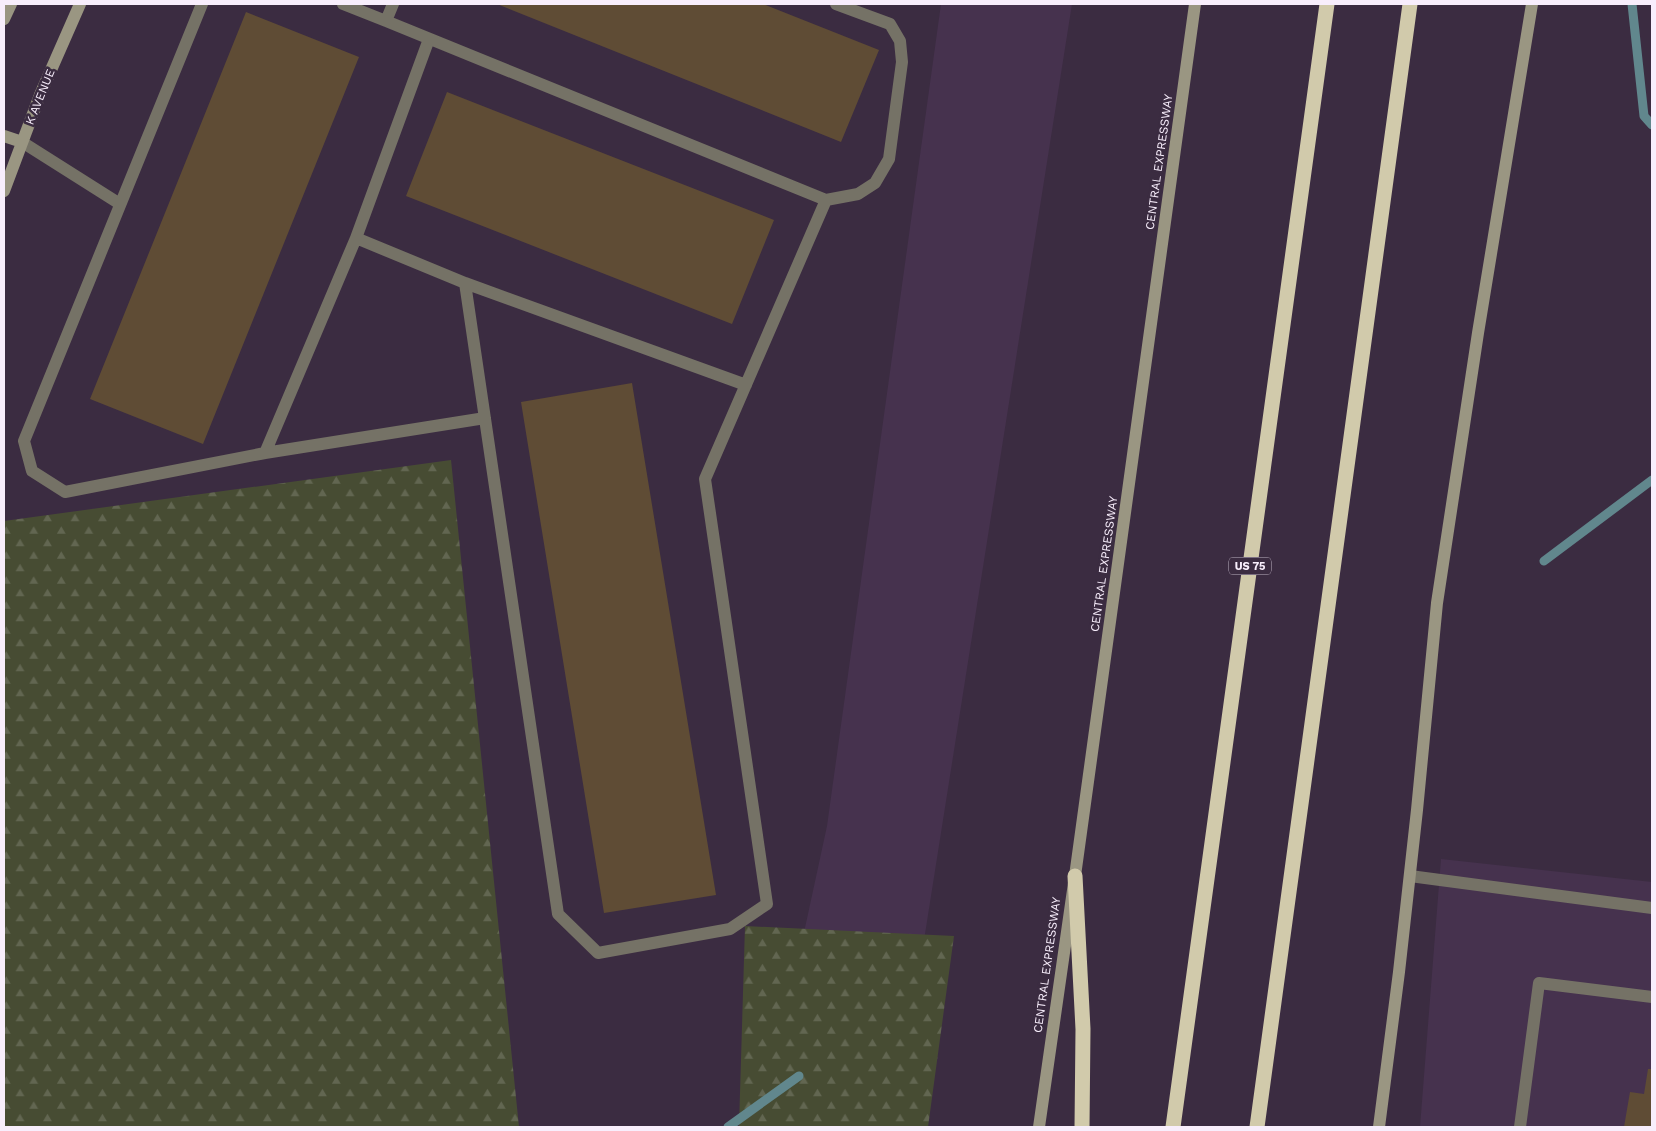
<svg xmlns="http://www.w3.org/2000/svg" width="1656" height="1131" viewBox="0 0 1656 1131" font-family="'Work Sans',sans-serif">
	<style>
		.built { fill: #46324e }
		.forest { fill: url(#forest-firs) }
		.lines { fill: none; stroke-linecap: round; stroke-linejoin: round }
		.stream { stroke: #61878d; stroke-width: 9 }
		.building { fill: #5f4c35 }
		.service { stroke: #757266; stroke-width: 12 }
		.secondary { stroke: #9a9682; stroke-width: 12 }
		.motorway { stroke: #d1caab; stroke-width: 15 }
		.labels { text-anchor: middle; stroke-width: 5; stroke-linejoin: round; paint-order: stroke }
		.shield { fill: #3b2c41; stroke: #bfb4c4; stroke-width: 1 }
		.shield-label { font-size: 11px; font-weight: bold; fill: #f8eefc }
		.street-label { font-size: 12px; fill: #f8eefc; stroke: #3b2c41 }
	</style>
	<defs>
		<pattern id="forest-firs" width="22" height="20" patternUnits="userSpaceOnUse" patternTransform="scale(1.25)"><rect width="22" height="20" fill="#474c33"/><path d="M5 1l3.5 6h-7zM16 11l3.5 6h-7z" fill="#626651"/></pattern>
	</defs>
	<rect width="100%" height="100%" fill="#3b2c41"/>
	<path class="built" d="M941,4h131l-147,930 -46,193h-117l65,-301z
		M1441,859l211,23v245h-232z"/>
	<path class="forest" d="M451,460l68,667h-515v-606z
		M745,926l209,10 -26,191h-189z"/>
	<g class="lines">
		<path class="stream" d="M1632,4l12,112 8,9
			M1544,561l108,-81
			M728,1127l71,-51"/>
	</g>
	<path class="building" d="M497,4h266l116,46 -38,92z
		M246,12l113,45 -156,387 -113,-45z
		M447,92l327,128 -42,104 -326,-128z
		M632,383l84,512 -112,18 -83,-511z
		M1648,1069h4v58h-28l6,-35 14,2z"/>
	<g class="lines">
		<path class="service" d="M202,4l-178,437 8,30 33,21 200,-39 91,-215
			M343,4l43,17 440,179 -121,279 62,425 -37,25 -132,24 -40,-39 -93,-631 -109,-45 73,-199
			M386,21l7,-17
			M22,142l98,62
			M826,200l32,-6 17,-11 14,-24 13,-97 -2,-21 -10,-17 -54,-20
			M465,283l281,102
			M265,453l220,-35
			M1410,876l242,32
			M1520,1127l19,-144 113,14"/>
		<path class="secondary" d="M4,19l7,-15
			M4,136l18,6
			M4,191l36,-96 40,-91
			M1039,1127l36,-251 120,-872
			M1379,1127l20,-155 18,-162 20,-207 41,-270 54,-329"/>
		<path class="motorway" d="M1075,876l8,153 -1,98
			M1173,1127l154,-1123
			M1257,1127l153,-1123"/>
	</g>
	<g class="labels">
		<rect class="shield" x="1229" y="557.5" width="42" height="17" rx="4"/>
		<g class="shield-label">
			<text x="1250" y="570">US 75</text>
		</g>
		<g class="street-label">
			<text transform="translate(40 97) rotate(-68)" y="4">K AVENUE</text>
			<text transform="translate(1159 162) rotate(-82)" y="4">CENTRAL EXPRESSWAY</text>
			<text transform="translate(1104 564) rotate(-82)" y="4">CENTRAL EXPRESSWAY</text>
			<text transform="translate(1047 965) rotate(-82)" y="4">CENTRAL EXPRESSWAY</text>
		</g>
	</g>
	<rect width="1656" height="1131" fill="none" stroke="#f8eefc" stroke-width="10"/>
</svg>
